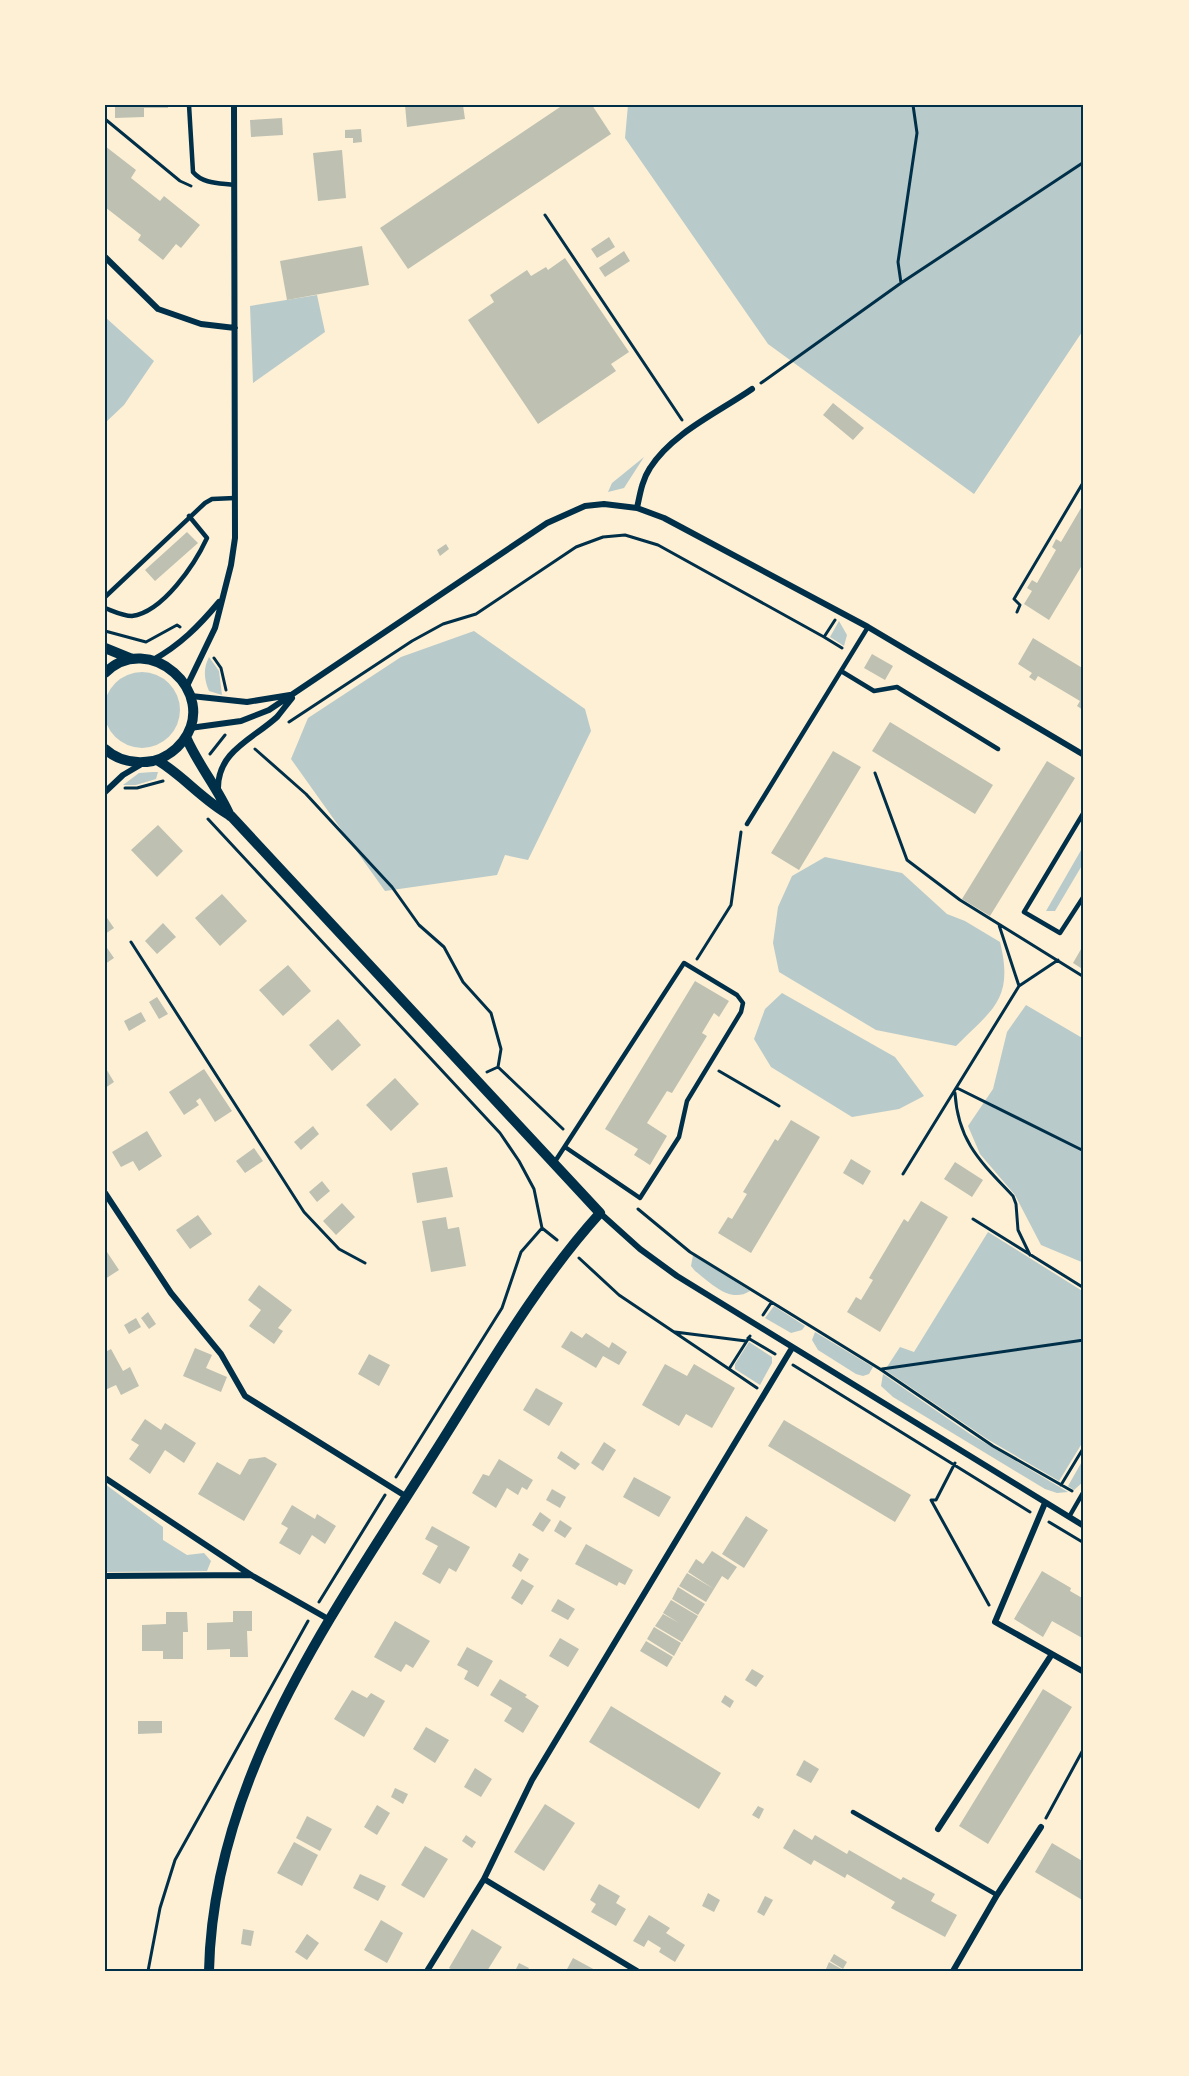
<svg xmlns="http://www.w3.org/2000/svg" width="1189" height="2076" viewBox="0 0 1189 2076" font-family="'PT Sans',sans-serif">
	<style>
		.green { fill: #b9caca }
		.building { fill: #bec0b2 }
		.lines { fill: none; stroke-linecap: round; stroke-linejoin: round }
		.path { stroke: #003049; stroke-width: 3 }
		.service { stroke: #003049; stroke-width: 4.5 }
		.minor { stroke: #003049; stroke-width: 6 }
		.tertiary { stroke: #003049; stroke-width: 10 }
		.neatline { fill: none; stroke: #003049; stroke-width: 2 }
	</style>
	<rect width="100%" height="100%" fill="#fdf0d5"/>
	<path class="green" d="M628,105h456v224l-110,165 -206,-150 -143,-206z
		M317,295l8,37 -72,51 -3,-77z
		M105,317l49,44 -30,44 -19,18z
		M644,457l-20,31 -16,4 4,-9z
		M839,621l8,14 -3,11 -14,-9z
		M474,631l111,78 6,22 -63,129 -23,-5 -8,20 -112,16 -94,-132 17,-41 93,-61z
		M209,657l10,14 3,24 -13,-4c-5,-12 -6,-22 0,-34z
		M104 710a38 38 0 1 1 76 0a38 38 0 1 1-76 0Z
		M153,772h5l-2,7 -20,6h-13l16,-12z
		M1084,845v17l-29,49h-9z
		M825,857l77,16 45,41 18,7 35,21c14,57 -7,67 -44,104l-80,-16 -97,-58 -6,-29 5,-36 14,-31z
		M782,993l113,64 29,39 -25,13 -47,8 -81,-50 -17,-28 11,-30z
		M1026,1005l58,34v224l-43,-18 -26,-50 -35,-41 -12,-28 25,-37 14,-57z
		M988,1232l96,60v148l-25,41 -72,-42 -102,-69 15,-23 14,5z
		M693,1255l57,36c-20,13 -39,-8 -55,-20l-4,-5z
		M774,1306l31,20 -3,4 -11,3 -26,-15z
		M815,1332l58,35 -4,7 -6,2 -7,-2 -38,-24 -6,-10z
		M749,1342l23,15v6l-12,22 -25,-16v-5z
		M883,1374l87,60 98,58 -11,1 -12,-4 -152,-92 -12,-11z
		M1084,1458v23l-10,9 -6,-4z
		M105,1484l58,43v13l24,15 17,-2 7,8 -4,10 -102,1z"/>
	<path class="building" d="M115,105h53v3h-24v9l-29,1z
		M405,105h58l2,14 -58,8z
		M563,105h29l19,29 -203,135 -28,-41z
		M282,118l1,17 -32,2 -1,-17z
		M361,129l1,13 -9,1v-5h-8v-8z
		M105,146l31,24 -5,8 29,23 4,-5 36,29 -19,23 -5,-4 -13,16 -25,-20 3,-5 -36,-28z
		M342,150l4,48 -28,3 -5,-48z
		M609,237l6,10 -18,11 -6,-9z
		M362,246l7,39 -82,15 -7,-39z
		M624,251l6,10 -25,16 -6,-9z
		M565,258l64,94 -18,12 5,7 -78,53 -70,-104 26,-18 -4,-7 37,-25 4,6 15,-9 2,3z
		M833,403l31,25 -11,12 -30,-25z
		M1084,503v59l-35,58 -25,-16 8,-13 -5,-3 5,-8 5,3 19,-33 -4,-3 4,-8 5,3z
		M187,532l11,11 -43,38 -10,-11z
		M446,544l3,5 -9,7 -3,-6z
		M1033,638l51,31 -1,41 -6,-4 3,-5 -42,-25 -3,5 -6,-4 3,-4 -14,-9z
		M872,654l21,12 -8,14 -21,-12z
		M890,722l103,63 -18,29 -103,-63z
		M833,751l28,16 -62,103 -28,-17z
		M1047,761l28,17 -85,138 -28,-17z
		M158,825l25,26 -26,26 -26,-27z
		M222,894l25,27 -27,25 -25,-28z
		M105,915l9,13 -9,6z
		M163,923l13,14 -19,17 -12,-13z
		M1084,944v26l-11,-7z
		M105,945l9,13 -9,6z
		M288,965l23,26 -28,25 -24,-26z
		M695,981l34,20 -10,16 -5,-4 -12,20 5,3 -35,57 -5,-2 -20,32 20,13 -17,29 -16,-10 4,-6 -33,-20z
		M157,997l11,17 -9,5 -10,-17z
		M141,1012l5,9 -17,10 -5,-10z
		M338,1019l23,26 -29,26 -23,-26z
		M105,1067l9,15 -9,6z
		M204,1069l28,42 -17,11 -15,-24 -4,3 3,4 -15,10 -15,-23z
		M395,1078l24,26 -28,27 -25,-26z
		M791,1120l29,17 -69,116 -33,-20 10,-16 4,2 15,-25 -4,-2 32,-53 3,2z
		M313,1126l6,8 -18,16 -7,-8z
		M147,1131l15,25 -23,15 -6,-10 -12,6 -9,-15z
		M254,1148l9,13 -18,12 -9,-12z
		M851,1159l20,12 -8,14 -20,-12z
		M955,1162l28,18 -11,17 -28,-18z
		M447,1167l6,30 -36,6 -5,-30z
		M322,1181l8,10 -13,11 -8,-10z
		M921,1201l27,16 -68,115 -33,-20 9,-15 5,3 12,-20 -4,-2 35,-59 4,3z
		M342,1203l13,14 -19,18 -13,-14z
		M198,1215l14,19 -22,15 -14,-19z
		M446,1217l2,12 11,-2 7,39 -35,6 -9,-51z
		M107,1252l12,18 -14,9v-26z
		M259,1285l33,25 -14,18 5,3 -9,13 -25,-18 12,-16 -13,-10z
		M148,1312l8,12 -7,5 -8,-11z
		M136,1318l5,9 -12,7 -5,-9z
		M571,1331l11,7 4,-5 23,15 3,-6 15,10 -8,13 -16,-9 -7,12 -35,-21z
		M195,1348l17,7 -6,13 21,9 -6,15 -38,-16z
		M111,1349l12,22 7,-4 9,19 -18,9 -5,-10 -11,5v-38z
		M369,1354l21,11 -11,21 -21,-12z
		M665,1364l22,12 7,-12 41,24 -23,40 -26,-14 -7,12 -37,-21z
		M536,1388l27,15 -14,23 -26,-16z
		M145,1419l16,11 4,-7 31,20 -12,20 -19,-13 -15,24 -21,-15 10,-14 -8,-5z
		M784,1420l127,75 -16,27 -127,-76z
		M604,1442l12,8 -13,21 -12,-8z
		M561,1451l19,13 -5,6 -18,-12z
		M265,1457l12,7 -33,57 -46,-27 19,-32 23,13 9,-16z
		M499,1459l34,21 -6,10 -5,-3 -4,8 -11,-7 -11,20 -24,-15 11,-19 6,2z
		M634,1477l37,20 -12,20 -36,-20z
		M552,1489l14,8 -6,11 -14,-8z
		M292,1505l23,14 2,-5 19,12 -11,18 -13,-9 -12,20 -21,-12 9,-15 -7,-4z
		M540,1512l11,8 -8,12 -11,-7z
		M746,1516l22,14 -24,38 -22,-14z
		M560,1520l12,8 -7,10 -11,-7z
		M432,1526l38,21 -14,25 -7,-4 -9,16 -18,-10 16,-28 -13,-7z
		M586,1544l47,26 -8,15 -6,-3 -2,4 -42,-22z
		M712,1551l25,16 -9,13 -6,-4 -8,13 -26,-17 8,-13 7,5z
		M519,1553l10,6 -8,13 -9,-6z
		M1042,1571l29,17 -1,3 14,8v40l-32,-18 -9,16 -29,-18z
		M687,1573l27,16 -8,13 -27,-16z
		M522,1579l12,7 -12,19 -11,-7z
		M678,1587l27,17 -7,11 -26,-16z
		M558,1599l17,10 -7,11 -17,-9z
		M671,1600l27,16 -16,26 -27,-16 8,-12 16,9 -16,-10z
		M233,1611h19v20h-5l1,26h-18v-8l-23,1v-27l26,-1z
		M166,1612h21l1,20h-5v27h-20v-8h-21v-26l24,-1z
		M395,1621l35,20 -17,27 -7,-4 -5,8 -27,-15z
		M654,1627l27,16 -7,13 -27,-17z
		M560,1638l19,11 -11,18 -19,-11z
		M646,1641l27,16 -6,10 -27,-16z
		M467,1647l26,14 -15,26 -14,-8 4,-8 -11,-6z
		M752,1669l12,7 -8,11 -11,-7z
		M500,1679l27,16 -2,2 14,9 -16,27 -19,-12 8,-13 -22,-13z
		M1043,1689l29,18 -84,137 -29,-18z
		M352,1690l15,8 4,-5 14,8 -21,36 -30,-18z
		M725,1695l9,6 -4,7 -9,-6z
		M611,1706l110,67 -22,36 -110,-67z
		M138,1721h24v12l-24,1z
		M426,1727l23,13 -14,23 -22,-14z
		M804,1760l15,9 -8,14 -15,-8z
		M475,1768l17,11 -11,18 -17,-10z
		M395,1788l13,6 -5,10 -12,-7z
		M545,1804l30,19 -31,48 -30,-19z
		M377,1805l13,8 -13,22 -13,-8z
		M758,1806l6,3 -5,10 -7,-4z
		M307,1816l25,13 -12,22 -24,-13z
		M794,1829l18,11 3,-5 32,19 2,-4 52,30 2,-3 32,17 -4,7 26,14 -12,22 -54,-29 4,-6 -48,-28 -2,4 -31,-18 -3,5 -28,-17z
		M466,1835l10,7 -4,6 -10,-7z
		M294,1842l24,13 -16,31 -25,-13z
		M1052,1843l32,19v39l-49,-29z
		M425,1846l23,13 -24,39 -23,-13z
		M360,1874l26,12 -8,15 -25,-13z
		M599,1884l21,12 -4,7 10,6 -10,17 -25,-14 5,-8 -6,-4z
		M708,1893l12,7 -6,12 -12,-6z
		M765,1896l8,4 -9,16 -7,-4z
		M649,1915l21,13 -4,5 19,12 -10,17 -16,-10 2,-4 -13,-8 -4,7 -11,-6z
		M381,1920l22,13 -16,30 -23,-13z
		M243,1929l11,2 -3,15 -10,-2z
		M472,1929l30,18 -15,24h-33l-5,-3z
		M307,1934l12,9 -12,17 -12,-8z
		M834,1954l13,8 -4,7 -13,-8z
		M573,1958l24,13h-31z
		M829,1962l16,9h-15l-4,-2z
		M519,1963l10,5 -2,3h-12z"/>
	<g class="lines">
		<path class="path" d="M105,119l75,62 11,5
			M545,215l137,205
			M901,283l-3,-21 19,-129 -4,-28
			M761,383l140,-100 183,-121
			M1017,612l3,-7 -6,-6 70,-118
			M835,620l-11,17 18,11
			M105,631l41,11 31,-17 3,2
			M214,658l7,10 5,22
			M289,722l123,-81 31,-17 33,-10 100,-67 27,-10 22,-2 33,10 166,92
			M255,749l51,45 86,93 27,38 25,22 19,35 28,31 10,36 -3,18
			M210,754l15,-19
			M875,773l32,87 53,40 124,77
			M125,788h12l26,-7
			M208,819l292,314 19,28 15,28 8,39 15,12
			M999,925l20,61
			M131,942l173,270 35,37 26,14
			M697,959l34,-54 10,-73
			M719,1071l60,35
			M487,1072l11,-5 65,62
			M957,1088l127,63
			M955,1093c3,49 26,69 58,103l3,8 2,26 12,25
			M903,1174l116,-188 39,-26
			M638,1209l52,43 190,117 113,77 79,45
			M973,1219l111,69
			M579,1258l40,37 110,74 21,-33
			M763,1315l8,-12
			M675,1332l71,9
			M748,1338l27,16
			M793,1365l237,147
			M729,1369l28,19
			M882,1369l202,-29
			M955,1463l-19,37h-5l58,105
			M396,1477l106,-169 19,-56 21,-24
			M1061,1485l23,-38
			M1049,1522l35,21
			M319,1602l66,-107
			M1046,1818l38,-70
			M148,1971l12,-63 15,-48 133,-239"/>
		<path class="service" d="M189,105l4,67c10,12 26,11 41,13
			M105,597l100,-94 7,-4 23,-1
			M105,608c8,3 18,8 27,8 31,-4 63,-52 75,-78l-18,-22
			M841,671l33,20 23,-4 101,62
			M1084,812l-60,100 36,21 24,-37
			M747,824l121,-197
			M554,1163l130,-200 53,32 6,8 -2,9 -54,89 -8,36 -39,61 -75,-51
			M1069,1517l15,-26
			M853,1812l144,83"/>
		<path class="minor" d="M105,257l53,52 43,15 34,4
			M637,508c3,-14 5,-28 13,-40 22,-35 69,-56 102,-79
			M153,660c27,-15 46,-34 66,-58
			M187,686l28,-58 16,-63 4,-27 -1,-433
			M191,696l56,6 43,-7
			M190,728l51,-7 28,-11 278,-187 38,-17 19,-2 33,4 27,10 204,109 216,128
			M218,788c0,-37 35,-49 59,-71 5,-6 10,-13 15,-19
			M105,792l18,-17 17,-10
			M105,1193l66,100 50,61 24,42 162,101
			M600,1213l40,36 37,27 407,250
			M105,1478l146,97 79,45
			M1045,1503l-50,119 89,50
			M105,1576l146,-1
			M938,1829l114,-175
			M484,1879l153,92
			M427,1971l57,-92 48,-99 260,-432
			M953,1971l44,-76 44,-68"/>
		<path class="tertiary" d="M105,648l27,11
			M105,673c43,-43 115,19 78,68 -8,10 -18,17 -30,20 -17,3 -35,0 -48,-12
			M186,737c12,28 32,51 44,79
			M157,760c27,16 45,40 74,56l369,397c-66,73 -114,159 -167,242 -99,158 -220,321 -224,516"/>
	</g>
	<rect width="1189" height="2076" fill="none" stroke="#fdf0d5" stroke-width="213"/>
	<rect x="106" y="106" width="976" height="1864" class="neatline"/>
</svg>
